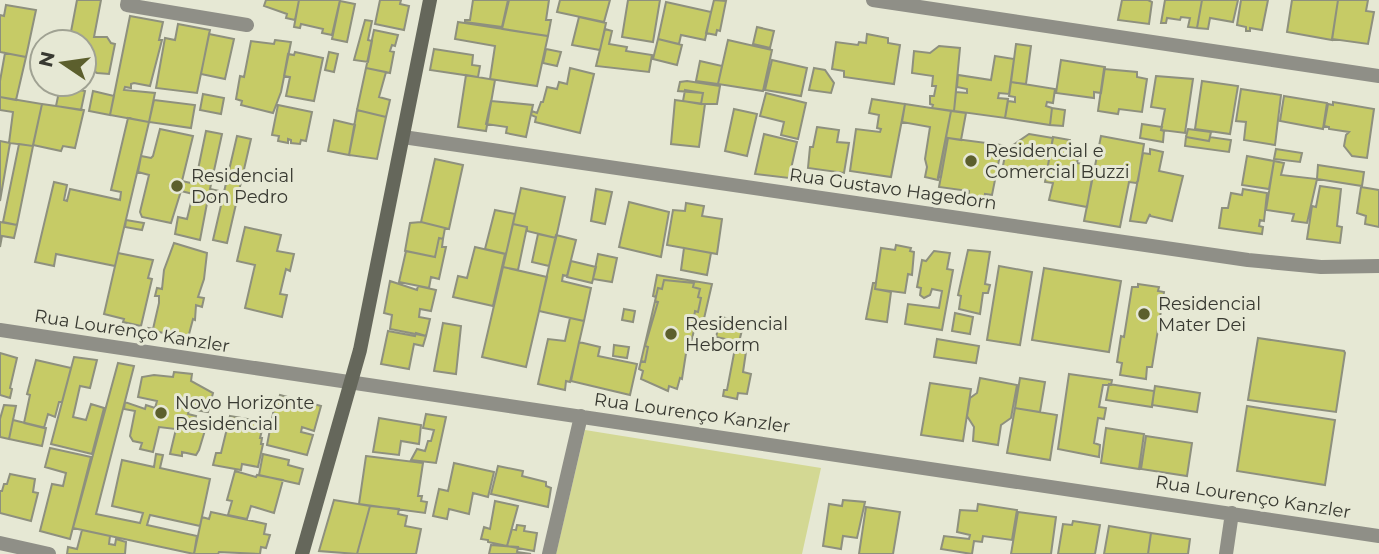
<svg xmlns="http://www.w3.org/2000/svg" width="1379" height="554" viewBox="0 0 1379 554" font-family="Montserrat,sans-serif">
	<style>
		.green { fill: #d3d893 }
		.building { fill: #c6cb66; stroke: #8e907e; stroke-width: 2 }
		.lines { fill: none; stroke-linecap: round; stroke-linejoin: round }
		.minor { stroke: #8f8f87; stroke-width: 14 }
		.secondary { stroke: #65675b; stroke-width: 14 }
		.poi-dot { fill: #5c5f2d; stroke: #e6e8d4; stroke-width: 2.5 }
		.labels { text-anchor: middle; stroke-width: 6; stroke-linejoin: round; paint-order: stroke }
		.poi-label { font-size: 18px; fill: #383931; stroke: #e6e8d4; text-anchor: start }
		.street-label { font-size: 18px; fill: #383931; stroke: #e6e8d4 }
	</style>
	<rect width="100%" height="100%" fill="#e6e8d4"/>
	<path class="green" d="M585,430l236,38 -19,86h-246z"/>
	<path class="building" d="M77,0h24l-7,37h13l4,6 4,1 -6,30 -12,-1 -13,-7v-24h-15z
		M266,0h33l-4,20 -9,-2 1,-4 -23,-8z
		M299,0h41l-8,35 -10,-2 1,-4 -22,-5 -1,4 -6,-1z
		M380,0h21l-1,4 9,2 -5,24 -29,-6z
		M473,0h35l-6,27 -37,-5v-2h5z
		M509,0h40l-3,20h5l-3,16 -46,-7z
		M560,0h50l-6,22 -47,-10z
		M628,0h32l-7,42 -31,-5z
		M714,0l12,1 -6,30 -3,-1 -1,5 -10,-2z
		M1122,0h26l4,2 -3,22 -31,-4z
		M1165,0h37l-5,28 -9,-1 2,-9 -9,-1 -1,3 -13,-2 -1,5h-5z
		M1202,0h36l-5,22 -23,-4 -2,11 -11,-1z
		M1241,0h27l-6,30 -12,-2v3h-4v-4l-9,-2z
		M1292,0h46l-6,40 -45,-8z
		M1338,0h30l-2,11 8,1 -6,32 -36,-5z
		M340,1l15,3 -8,38 -15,-3z
		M666,2l45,10 -6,28 -24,-5 -2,9 -21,-5z
		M6,5l30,5 -10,47 -26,-5v-37l4,1z
		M130,16l33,6 -4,18h3l-12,46 -16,-3 -3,1v4l-6,-1 -1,3 31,3 -6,29 -39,-7z
		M579,17l27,6 -6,27 -28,-5z
		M365,20l7,1 -4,19 4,1 -4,21 -14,-2z
		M458,22l90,14 -11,50 -47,-7 5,-33 -40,-7z
		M178,24l32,6 -13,63 -41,-5 9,-50 10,2z
		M757,27l17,4 -4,17 -17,-4z
		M605,29l7,2 -3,13 18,3 -1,4 26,4 -3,17 -53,-6z
		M374,30l24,5 -3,11 -3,-1 -2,6 4,1 -4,21 -24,-5z
		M209,34l25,5 -9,40 -24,-5z
		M867,34l21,4v5l12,2 -6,39 -50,-7v-6l-12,-2 4,-27 22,3 1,-3 7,1z
		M658,39l24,6 -5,20 -24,-6z
		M275,40l16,2 -10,50 -8,21 -32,-8 1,-4 -6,-2 4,-23 4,1 7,-36 23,3z
		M728,40l44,10 -9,41 -45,-7z
		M1016,44l15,2 -5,38 -15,-2z
		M939,46l21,2 -6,63 -22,-3 1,-3 -3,-1v-8h4l2,-10h-4l1,-10 -21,-3 2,-22 16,2z
		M434,49l39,6 -1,10 8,1 -2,11 -48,-7z
		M546,49l15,3 -4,14 -14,-3z
		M295,52l28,6 -9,43 -28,-5 4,-19 -6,-1 4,-22 6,1z
		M329,52l9,2 -4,18 -9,-2z
		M5,53l21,4 -10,43 -16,-3v-16z
		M995,56l19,3 -5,35 -10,-1 -1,5 10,1 -3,19 -51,-7 2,-19 11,1v-4l-10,-2 1,-12 33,5z
		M772,60l35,8 -6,28 -36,-6z
		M1061,60l44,7 -4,26 -7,-1v6l-38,-5z
		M700,61l22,5 -4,18 -22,-3z
		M366,68l20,4 -7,25 11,3 -4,17 -29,-7z
		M570,68l24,6 -14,59 -45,-11 1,-5 -5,-2 1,-4 5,2 4,-11h2l4,-15 10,2 2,-7 8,2z
		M814,68l11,2 9,13 -3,10 -22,-3z
		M1104,69l33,3v5l10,2 -5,33 -23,-3 -1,5 -20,-3z
		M466,75l29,5 -9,51 -28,-4z
		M1156,76l37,3 -8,54 -24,-3 4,-21 -14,-2z
		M687,81l33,5 -3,18h-16l2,-11 -25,-2 2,-9z
		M1202,81l36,5 -8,48 -35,-5z
		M1011,82l44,7 -2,14 -6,-1 -1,4 6,2 -2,17 -45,-7 3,-17 7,1v-5l-6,-1z
		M60,87l25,4 -4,19 -25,-4z
		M1241,89l40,6 -6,50 -31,-5 2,-18 -10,-1z
		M685,90l18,3 -2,11 -18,-3z
		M93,91l21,5 -4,19 -21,-4z
		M766,93l40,10 -8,36 -17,-4 3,-13 -24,-6z
		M203,94l21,4 -3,16 -21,-4z
		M1284,96l43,7 -4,26 -43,-8z
		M0,97l42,7 -9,42 -24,-3 4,-31 -13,-2z
		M872,99l33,5 -14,73 -41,-6 6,-42 24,3 1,-3 -4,-1 2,-13 -10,-2z
		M154,100l41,5 -4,23 -42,-6z
		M675,100l30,4 -6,43 -28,-3z
		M491,101l42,4 -7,32 -20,-4 1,-6 -21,-3z
		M1333,102l41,7 -7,49 -15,-2 -8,-10 2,-11 3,-3 -20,-3v-2l-5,-1 4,-22 5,1z
		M42,104l42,6 -9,38 -12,-2 -2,5 -28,-6z
		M905,104l46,7 -13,69 -13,-3 2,-10 -2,-8 5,-32 -28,-5z
		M278,105l34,7 -6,29 -5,-1 -1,4 -9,-1v-3l-3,-1v4l-10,-2 1,-5 -7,-1z
		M1052,108l13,2 -2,16 -13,-1z
		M734,109l23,5 -10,42 -22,-5z
		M357,110l29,7 -9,42 -28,-4z
		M951,111l15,2 -5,27 -13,-2 -7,39h-3z
		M128,118l21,4 -34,144 -59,-12 -2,12 -19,-4 19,-80 13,3 -3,15 3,1 3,-12 50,11 1,-8 -10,-2z
		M334,120l21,5 -6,30 -21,-4z
		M1142,124l20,3 -1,3 3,1 -1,11 -23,-4z
		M817,127l22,3 -2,12 12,1 -5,30 -36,-5 2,-21h3z
		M160,129l33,7 -11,45 13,3 11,-53 16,3 -12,55 14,3 13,-56 14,3 -24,104 -14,-3 9,-39 -14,-3 -8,42 -25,-6 3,-17 9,2 6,-25 -12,-3 -10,32 -29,-6 -2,-5 9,-37 -11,-3 3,-16 10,2 2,-2z
		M1188,129l23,3 -2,9 -23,-4z
		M764,134l33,8 -8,36 -34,-4z
		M1029,134l24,4 -6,33 -12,-2 -2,8 -31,-6 4,-21z
		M1101,136l43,8 -6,37 -2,2 -7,-1 -9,45 -36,-6z
		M1053,137l17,3v6l10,2 -3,15 5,1 -1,6 12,3 -6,34 -38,-7 4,-17 -8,-1z
		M1186,137l23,4 1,-4 21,3 -2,12 -44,-6z
		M948,138l54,7 -10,50 -7,-1 -1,7 -16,-2 1,-8 -30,-4z
		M0,141l10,2 -10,58z
		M19,144l14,2 -16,79 -14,-3z
		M1150,149l13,3 -4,19 24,5 -11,45 -22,-5v-2l-4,9 -16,-2 13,-68 7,1z
		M1276,149l26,4 -2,9 -26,-3z
		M1247,156l27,5 -5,28 -27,-4z
		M435,159l28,6 -14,64 -28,-7z
		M1274,161l10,2 -3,12 36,4 -10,44 -15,-2 2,-7 -28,-4z
		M1318,165l46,7 -2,14 -45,-7z
		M1320,186l21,3 -4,37 5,1 -2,16 -33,-4 5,-33 4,1z
		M1361,187l18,3v37l-14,-3 1,-8 -9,-3z
		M521,188l44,9 -9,41 -29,-7v-4l-14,-3z
		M596,189l16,3 -7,32 -14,-3z
		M1243,189l24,4 -3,28 -4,-1 -1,6 4,1 -1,7 -43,-6 3,-20h6l3,-15 11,2z
		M629,202l40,10 -8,45 -42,-10z
		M686,203l18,3 -2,10 20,3 -5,35 -50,-9 6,-35 12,1z
		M495,210l20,4 -9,40 -21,-5z
		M126,220l18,3 -2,7 -17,-3z
		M0,222l17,3 -3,13 -12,-2 -2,11z
		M421,222l24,6 -2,11 -4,-1 -4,19 -30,-6 5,-28z
		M513,224l14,3 -9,43 -15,-3z
		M245,227l36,8 -4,16 17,3 -4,17 -4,-2 -6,25 7,1 -5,22 -37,-9 10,-43 -18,-4z
		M538,234l18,4 -7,28 -17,-4z
		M556,235l20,5 -9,36 -4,-1 -1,6 29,7 -7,33 -45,-10z
		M439,238l4,1 -1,8h4l-7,32 -8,-2 -2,11 -30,-6 7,-31 29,6z
		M174,243l33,10 -3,26 -6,18 6,1 -2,9 -6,-2 -1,15 -2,-1 -5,19 -34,-7 -2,6 -6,-1 2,-8 5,1 6,-26v-7h-4l2,-8 5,1 2,-19z
		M896,245l15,3 -1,3 4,1 -2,23 -4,-1 -3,19 -30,-4 6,-41 14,2z
		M475,247l30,7 -12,52 -40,-9 5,-21 9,2z
		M684,248l27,5 -4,22 -26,-5z
		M968,250l22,2 -5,32 5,1 -2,8h-5l-3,21 -21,-5 2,-13 -3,-1z
		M934,251l16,2 -3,16 6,1 -11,60 -37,-6 3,-20 31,4 3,-17 -10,-2 -2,6 -6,3 -4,-3 1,-7 -4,-1 5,-27 4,1z
		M118,253l35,7 -5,18 4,1 -11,47 -18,-4 1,-3 -20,-5z
		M598,254l19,4 -5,24 -19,-3z
		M571,261l25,6 -4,16 -25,-6z
		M999,266l33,6 -12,73 -33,-5z
		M503,267l44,10 -21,90 -44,-10z
		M1044,268l77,13 -12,71 -77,-12z
		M657,275l55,9 -9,39 -7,-1 1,-4 -3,-1 1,-6 3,1 3,-14 -3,-1 2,-8 -7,-2 1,-4 -30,-3 -2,9 -4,-1 -3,13 3,1 -13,44 3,1 -3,15 -4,-1 15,-64 -3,-1z
		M664,280l30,3 -1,4 7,2 -2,8 3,1 -3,14 -3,-1 -1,6 3,1 -1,4 -6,25h-3l-5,32 -2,-1 -3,11 -8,-3 -1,5 -27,-12 2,-8 -4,-2 2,-8 4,1 3,-15 -3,-1 13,-44 -3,-1 3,-13 4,1z
		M390,281l27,9 1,-4 18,4 -5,21 -11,-2 -1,8 11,2 -4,17 -36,-7 2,-14 -8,-2z
		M873,283h3l-1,6 16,3 -4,30 -21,-3z
		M1138,284l21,3 -1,4 6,1 -12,75h-5l-1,12 -26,-4 2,-12 -5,-1 4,-26 3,1 8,-50h6z
		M624,309l11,2 -2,11 -11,-2z
		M955,313l18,4 -3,17 -18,-3z
		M721,317l23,5 -5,20 -23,-5z
		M570,318l14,3 -14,61 -4,-1 -1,9 -27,-6 10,-45 17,2z
		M443,323l18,3 -5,48 -22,-3z
		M388,331l27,5 1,-3 10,3 -3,10 -9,-2 -5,25 -28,-5z
		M1258,338l86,13 1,2 -9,59 -88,-12z
		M937,339l42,7 -3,17 -42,-6z
		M579,342l21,5 -2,9 39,8 -7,31 -59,-14z
		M736,343l11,2 -4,27 8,2 -4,20 -9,-1 -1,6 -14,-3 1,-6h3z
		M614,345l15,2 -2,11 -14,-2z
		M0,353l17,5 -7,30 2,1 -2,9 -10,-3z
		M74,357l23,3 -7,28 -10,-2 -7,31 13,3 5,-16 13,4 -12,46 -41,-10z
		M36,360l35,8 -9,34h-3l-4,15 -7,-3 -4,14 -20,-5 6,-28 -3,-1z
		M118,363l16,3 -38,148 44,9 3,-10 -31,-7 10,-46 32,7 2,-13 7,1 -3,13 50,11 -10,47 -50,-11 -3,10 50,11 -3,18 -121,-26z
		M174,372l18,2 -1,7 22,12 -5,19 -19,-3 -1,5 8,2 -1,4 9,1 -1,5 3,1 -7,23 -3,5 -14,-3v4l-12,-2 6,-25 -17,-2 -6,25 -13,-3 2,-6 -9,-2 -3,-5 5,-25 -11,-2 1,-7 20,7 1,-4 9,3 2,-7 -19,-4 4,-20 12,-2 19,2z
		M1069,374l43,6 -1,5h-8l-4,22 7,1 -2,11 -6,-1 -4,25 6,2 -1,12 -41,-8z
		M980,378l37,7 -6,33 -10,7 -3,20 -25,-4 1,-14 -7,-11 3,-18 7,-5z
		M1020,378l25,4 -5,30 -25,-4z
		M930,383l41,6 -8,52 -42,-6z
		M1109,384l45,7 -2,16 -46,-7z
		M1155,386l45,7 -3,19 -45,-7z
		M280,395l41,11 -7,25 -12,-4 -1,5 12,3 -6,20 -40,-10 9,-47 3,1z
		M4,405l12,1 -7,33 -9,-2v-18z
		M1247,406l88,14 -10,65 -88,-14z
		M1015,408l42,7 -7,45 -43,-7z
		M426,414l20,3 -10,46 -25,-3 6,-11 8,2 3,-10h3l3,-11 -11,-2z
		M230,416l34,6 -4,16h2l-1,6h2l-5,23 -16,-3 -1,6 -28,-5 3,-12h5z
		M379,418l42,7 -2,19 -18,-3 -2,14 -26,-3z
		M13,420l33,8 -4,18 -33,-7z
		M1106,428l38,6 -5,35 -38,-6z
		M1146,436l46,7 -5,33 -46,-7z
		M50,448l41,9 -21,82 -30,-8 12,-47 11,2 3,-13 -21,-6z
		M263,454l26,6 -1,5 15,4 -4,15 -40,-9z
		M366,456l57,7 -5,33h4l-1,5 6,1 -2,11 -66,-9z
		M454,463l40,9 -6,25 -15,-4 -4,21 -20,-5 -2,10 -14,-3 6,-27 9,2z
		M498,466l25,5 -1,5 24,6v4l5,2 -3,19 -57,-13z
		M235,471l21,6 1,-2 26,5 -9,33 -23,-7 -4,13 -19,-4 4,-14 -5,-1z
		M10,474l25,5 -2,13 5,1 -7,28 -31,-8v-22h2l2,-7h3z
		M334,500l36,6 -13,48 -38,-3z
		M843,500l22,2 -8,36 -14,-2 -2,13 -18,-3 6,-42 13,2z
		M495,501l23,5 -11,40 -19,-4v-2l-7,-1 3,-12 6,2z
		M978,504l39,6 -5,30 -29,-4 -1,6 -8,-1 -2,13 -31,-5 3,-13 25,3 1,-4 -13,-3 3,-22 17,1z
		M370,506l29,3 -1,5 9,2 -2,10 16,3 -5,25h-59z
		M866,507l34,5 -7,42h-34z
		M211,512l55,12 -2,10 6,1 -4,13 -5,-1 -1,7 -41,-2 -1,2h-24l8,-37 7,2z
		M1018,512l38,5 -5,37h-40z
		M1073,521l27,4 -5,29h-37l5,-30 9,1z
		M517,525l8,1 -1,5 13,2 -3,18 -27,-5 5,-17 4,1z
		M1109,526l42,7 -3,21h-44z
		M82,530l28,6 -1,8 6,1 1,-6 10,3 -1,12h-58l1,-7 9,2z
		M1151,533l39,6 -2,15h-40z
		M491,545l27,2 -1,5 14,2h-42z"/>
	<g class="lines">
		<path class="minor" d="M128,0l-1,5 120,20
			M873,0l506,76
			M403,137l845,123 73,7 58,-1
			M0,330l1379,206
			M0,543l49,11
			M549,554l32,-138
			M1226,554l6,-41"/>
		<path class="secondary" d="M302,554l58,-204 70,-350"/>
	</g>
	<g class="poi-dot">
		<circle cx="971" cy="161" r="7"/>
		<circle cx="177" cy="186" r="7"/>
		<circle cx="1144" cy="314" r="7"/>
		<circle cx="671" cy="334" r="7"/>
		<circle cx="161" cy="413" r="7"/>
	</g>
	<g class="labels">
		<g class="poi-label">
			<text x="985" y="157">Residencial e<tspan x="985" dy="21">Comercial Buzzi</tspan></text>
			<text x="191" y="182">Residencial<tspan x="191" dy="21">Don Pedro</tspan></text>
			<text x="1158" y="310">Residencial<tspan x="1158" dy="21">Mater Dei</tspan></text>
			<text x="685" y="330">Residencial<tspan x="685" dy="21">Heborm</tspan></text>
			<text x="175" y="409">Novo Horizonte<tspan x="175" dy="21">Residencial</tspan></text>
		</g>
		<g class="street-label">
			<text transform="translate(893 189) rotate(8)" y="6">Rua Gustavo Hagedorn</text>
			<text transform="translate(132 331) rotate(9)" y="6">Rua Lourenço Kanzler</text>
			<text transform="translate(692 413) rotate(8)" y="6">Rua Lourenço Kanzler</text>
			<text transform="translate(1253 497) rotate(9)" y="6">Rua Lourenço Kanzler</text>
		</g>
	</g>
	<g transform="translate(63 63) rotate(283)"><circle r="33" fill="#e6e8d4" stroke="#a0a293" stroke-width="2"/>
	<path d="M0-5L12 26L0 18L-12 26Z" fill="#5c5f2d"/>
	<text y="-10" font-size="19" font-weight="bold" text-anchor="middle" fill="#383931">N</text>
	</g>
</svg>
